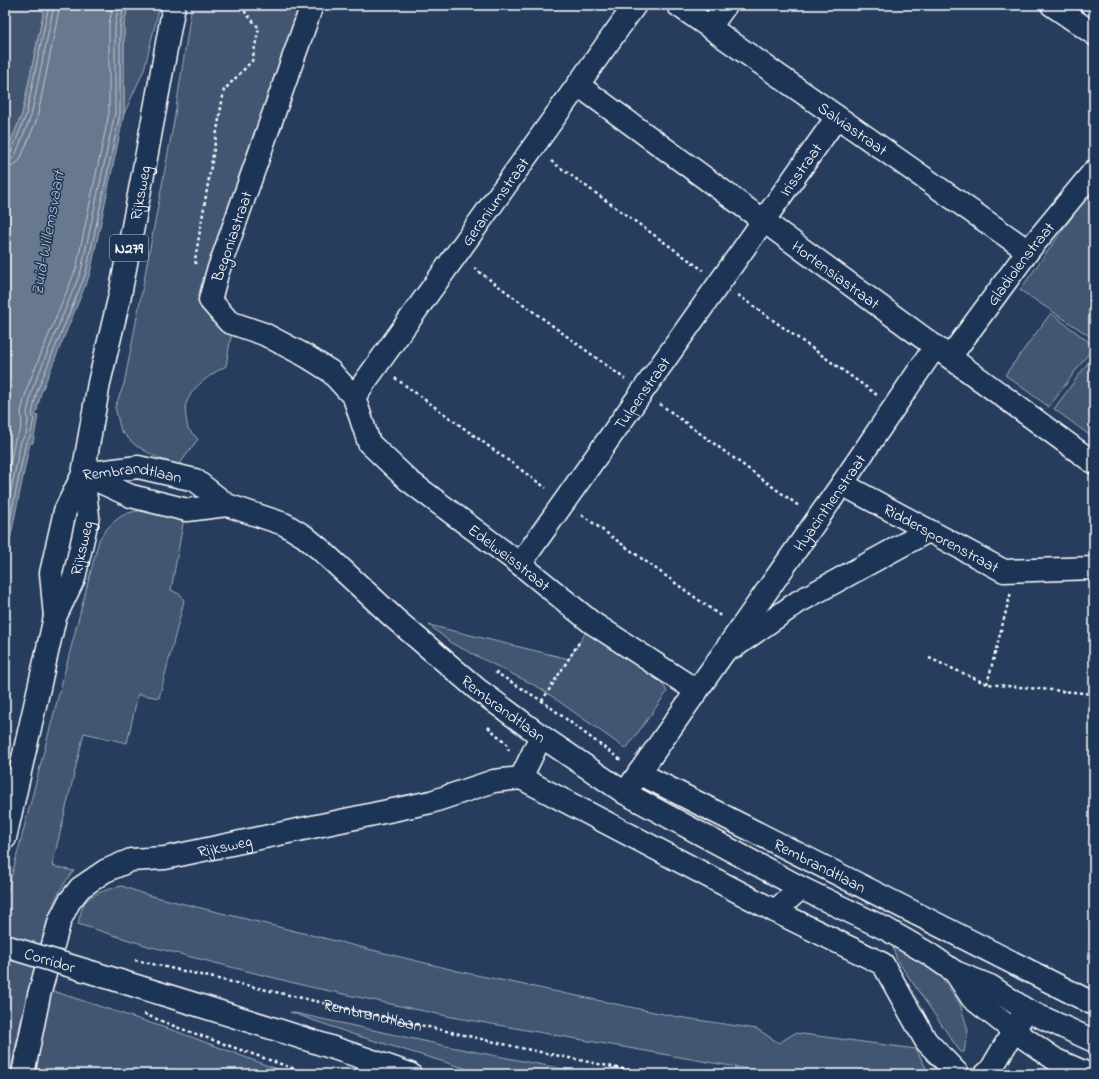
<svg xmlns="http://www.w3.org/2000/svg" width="1099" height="1079" viewBox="0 0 1099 1079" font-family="'Indie Flower',sans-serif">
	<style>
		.green { fill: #425672; stroke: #a0aab8 }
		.water { fill: #67788e; stroke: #a4aebb }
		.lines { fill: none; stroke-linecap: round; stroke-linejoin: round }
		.shore { stroke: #c2c9d2; stroke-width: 1 }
		.minor-casing { stroke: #fff; stroke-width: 25 }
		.major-casing { stroke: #fff; stroke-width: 25 }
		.path { stroke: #fff; stroke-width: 2.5; stroke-dasharray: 3 3; stroke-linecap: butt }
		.minor { stroke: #1d3557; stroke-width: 22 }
		.major { stroke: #1d3557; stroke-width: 22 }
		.major-bridge-casing { stroke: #fff; stroke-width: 25; stroke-linecap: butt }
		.major-bridge { stroke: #1d3557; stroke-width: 22 }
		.labels { text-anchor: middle; stroke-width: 3; stroke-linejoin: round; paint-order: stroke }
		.shield { fill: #1d3557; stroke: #bbc2cd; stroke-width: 1 }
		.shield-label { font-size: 15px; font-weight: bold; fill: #fff }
		.street-label { font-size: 16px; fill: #fff; stroke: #1d3557 }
		.water-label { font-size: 17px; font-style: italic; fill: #bbc2cc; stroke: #1d3557 }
	</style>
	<rect width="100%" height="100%" fill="#263d5e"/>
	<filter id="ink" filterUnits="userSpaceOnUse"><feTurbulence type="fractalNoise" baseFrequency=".025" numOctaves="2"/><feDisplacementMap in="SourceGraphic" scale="8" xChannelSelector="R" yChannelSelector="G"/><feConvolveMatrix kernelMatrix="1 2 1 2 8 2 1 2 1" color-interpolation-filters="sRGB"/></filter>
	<g filter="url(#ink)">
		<path class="green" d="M10,5h35l-23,109 -17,42v-127z
			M128,5h32l-16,65 -20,44v-89z
			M192,5h113l-80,212 -23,68 -1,11 32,29 -7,41c-16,9 -34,20 -40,38 -2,7 1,18 2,25l10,10 -19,26 -21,-7 -23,-13 -14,-14 -6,-24 9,-23 9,-46 41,-217z
			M1094,186v153l-74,-49z
			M1051,313l43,33 -45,61 -44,-32z
			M1090,360l4,3v72l-2,2 -38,-28z
			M154,510l31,3 -14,77 10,5 3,6 -25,97 -21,-4 -11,49 -43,-10 -32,133 22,5c-22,25 -28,53 -36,84 -12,39 -20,79 -28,119h-5v-173l94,-361c7,-12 19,-25 33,-28 7,-2 15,-1 22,-2z
			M429,625l140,34 20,-32 72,53 6,12 -41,57 -86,-61 -89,-45z
			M122,886l22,8 318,78 216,45 79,12 22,14 16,-10 121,16 12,23 -23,2h-119l-38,-5 -296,-52 -146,-31 -158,-40 -70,-22c2,-7 3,-18 9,-24 7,-7 25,-12 35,-14z
			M891,941l35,22 14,12 20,29 8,26 -4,22h-3l-2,-2 -62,-90z
			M50,990l128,42 112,42h-259z
			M290,1012l161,35 138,27h-105l-132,-40z"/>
		<path class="water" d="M45,5h83l-4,20v89l-34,160 -49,119 -3,13h-1l1,2 -3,7 3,1 -5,27h-3l-25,121v-408l17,-42z"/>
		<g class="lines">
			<path class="shore" d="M5,156h3l3,-3 15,-38 23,-110
				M5,161l5,-1 5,-4 16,-40 23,-111
				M5,167l8,-1 7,-6 17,-41 23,-114
				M5,490l10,-51 5,-8 2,-10 -1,-9 6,-24 49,-119 33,-156v-89l4,-19
				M5,520l16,-79 5,-7 2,-13 -1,-8 5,-23 49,-119 34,-158v-88l4,-20
				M5,544l21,-102 4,-5 4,-18 -2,-5 5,-23 49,-118 34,-159v-89l4,-20"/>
			<defs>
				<g id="minor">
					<path id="s2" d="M312,5l-95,269 -7,26 19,22 35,12 42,22 24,15 24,26 15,46 39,37 112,84 71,58 106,69"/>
					<path id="s3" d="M678,5l350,246"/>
					<path d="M1052,5l42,29"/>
					<path d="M710,27l16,-22"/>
					<path id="s4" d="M578,85l516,378"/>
					<path id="s5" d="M950,357l78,-106 66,-80"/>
					<path id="s6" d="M354,397l281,-392"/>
					<path id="s7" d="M842,484l162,87 90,-3"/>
					<path id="s8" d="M520,564l317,-447"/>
					<path d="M734,647l64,-45 130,-71"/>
					<path id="s9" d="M639,773l455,231"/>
					<path d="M521,778l254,133 108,53 43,77 32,33"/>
					<path d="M521,778l20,-42"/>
					<path id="s10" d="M625,793l217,-309 93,-137"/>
					<path d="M775,911l26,-23"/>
					<path id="s11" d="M23,1074l16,-79 21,-75 9,-18 11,-14 25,-17 26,-11 34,-2 266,-56 63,-21 27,-3"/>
					<path d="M986,1074l4,-3 36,-61"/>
				</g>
				<g id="major">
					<path id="s12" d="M83,474l55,-7 57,13 32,25 57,19 20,12 17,14 73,68 83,71 64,47 84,57 176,95 85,41 43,25 26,18 35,14 36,24 68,31"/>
					<path d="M83,474l48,22 56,14 40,-5"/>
					<path id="s13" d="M55,617l-4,-44 14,-62 18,-37 16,-91 21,-88 26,-137 28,-153"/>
					<path id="s14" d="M5,838l50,-221 19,-39 14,-62 -5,-42"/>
					<path d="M955,972l17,26 42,33 42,29 32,14"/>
					<path d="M94,973c106,33 212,64 316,101"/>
				</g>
			</defs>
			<use href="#minor" class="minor-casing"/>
			<use href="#major" class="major-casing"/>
			<g class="path">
				<path d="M551,161l152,109"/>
				<path d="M196,264l-1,-4 29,-170 28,-29 7,-33 -14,-16 2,-7"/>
				<path d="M474,268l151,111"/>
				<path d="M738,295l139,100"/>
				<path d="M395,378l151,110"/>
				<path d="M660,404l139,102"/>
				<path d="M582,515l140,102"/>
				<path d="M929,658l58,26 107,10"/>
				<path d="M495,672l47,29 80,60"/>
				<path d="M987,684l24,-92"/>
				<path d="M542,701l38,-60"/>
				<path d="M488,727l19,17 2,7"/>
				<path id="s1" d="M135,960l386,88 126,26"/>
				<path d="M144,1014l35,14 130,46"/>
			</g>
			<use href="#minor" class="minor"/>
			<use href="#major" class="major"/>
			<defs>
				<g id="major-bridge">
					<path id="s15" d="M5,946l89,27"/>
				</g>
			</defs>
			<use href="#major-bridge" class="major-bridge-casing"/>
			<use href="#major-bridge" class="major-bridge"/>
		</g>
	</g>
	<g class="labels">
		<rect class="shield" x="110" y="235" width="38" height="26" rx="3"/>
		<g class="shield-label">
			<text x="129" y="253">N279</text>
		</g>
		<g class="street-label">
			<text dy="6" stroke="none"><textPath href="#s3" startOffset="214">Salviastraat</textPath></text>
			<text dy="6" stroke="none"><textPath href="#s8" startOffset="484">Irisstraat</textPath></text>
			<text dy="6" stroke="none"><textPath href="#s13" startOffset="436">Rijksweg</textPath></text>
			<text dy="6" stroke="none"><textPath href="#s6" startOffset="241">Geraniumstraat</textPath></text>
			<text transform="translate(231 236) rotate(-71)" y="6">Begoniastraat</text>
			<text dy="6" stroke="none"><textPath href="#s5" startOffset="117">Gladiolenstraat</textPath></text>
			<text dy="6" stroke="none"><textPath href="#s4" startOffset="320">Hortensiastraat</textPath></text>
			<text dy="6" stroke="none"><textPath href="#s8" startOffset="210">Tulpenstraat</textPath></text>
			<text dy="6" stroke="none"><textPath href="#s12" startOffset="50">Rembrandtlaan</textPath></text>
			<text dy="6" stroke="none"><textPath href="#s10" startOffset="355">Hyacinthenstraat</textPath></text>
			<text dy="6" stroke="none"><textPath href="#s7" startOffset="113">Riddersporenstraat</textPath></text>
			<text dy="6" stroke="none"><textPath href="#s14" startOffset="301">Rijksweg</textPath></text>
			<text dy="6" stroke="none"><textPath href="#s2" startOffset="719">Edelweisstraat</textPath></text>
			<text dy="6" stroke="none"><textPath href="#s12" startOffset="502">Rembrandtlaan</textPath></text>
			<text dy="6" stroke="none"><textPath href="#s11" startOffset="350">Rijksweg</textPath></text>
			<text dy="6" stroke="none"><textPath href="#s9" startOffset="203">Rembrandtlaan</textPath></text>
			<text dy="6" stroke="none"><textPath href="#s15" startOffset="47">Corridor</textPath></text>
			<text dy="6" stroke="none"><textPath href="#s1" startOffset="244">Rembrandtlaan</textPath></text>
		</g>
		<g class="water-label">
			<text transform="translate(47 233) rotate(-80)" y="6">Zuid-Willemsvaart</text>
		</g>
	</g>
	<rect width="1099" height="1079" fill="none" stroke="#1d3557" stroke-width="20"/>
	<rect x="10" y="10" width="1079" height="1059" fill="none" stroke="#fff" stroke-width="1.5" filter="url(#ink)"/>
</svg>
